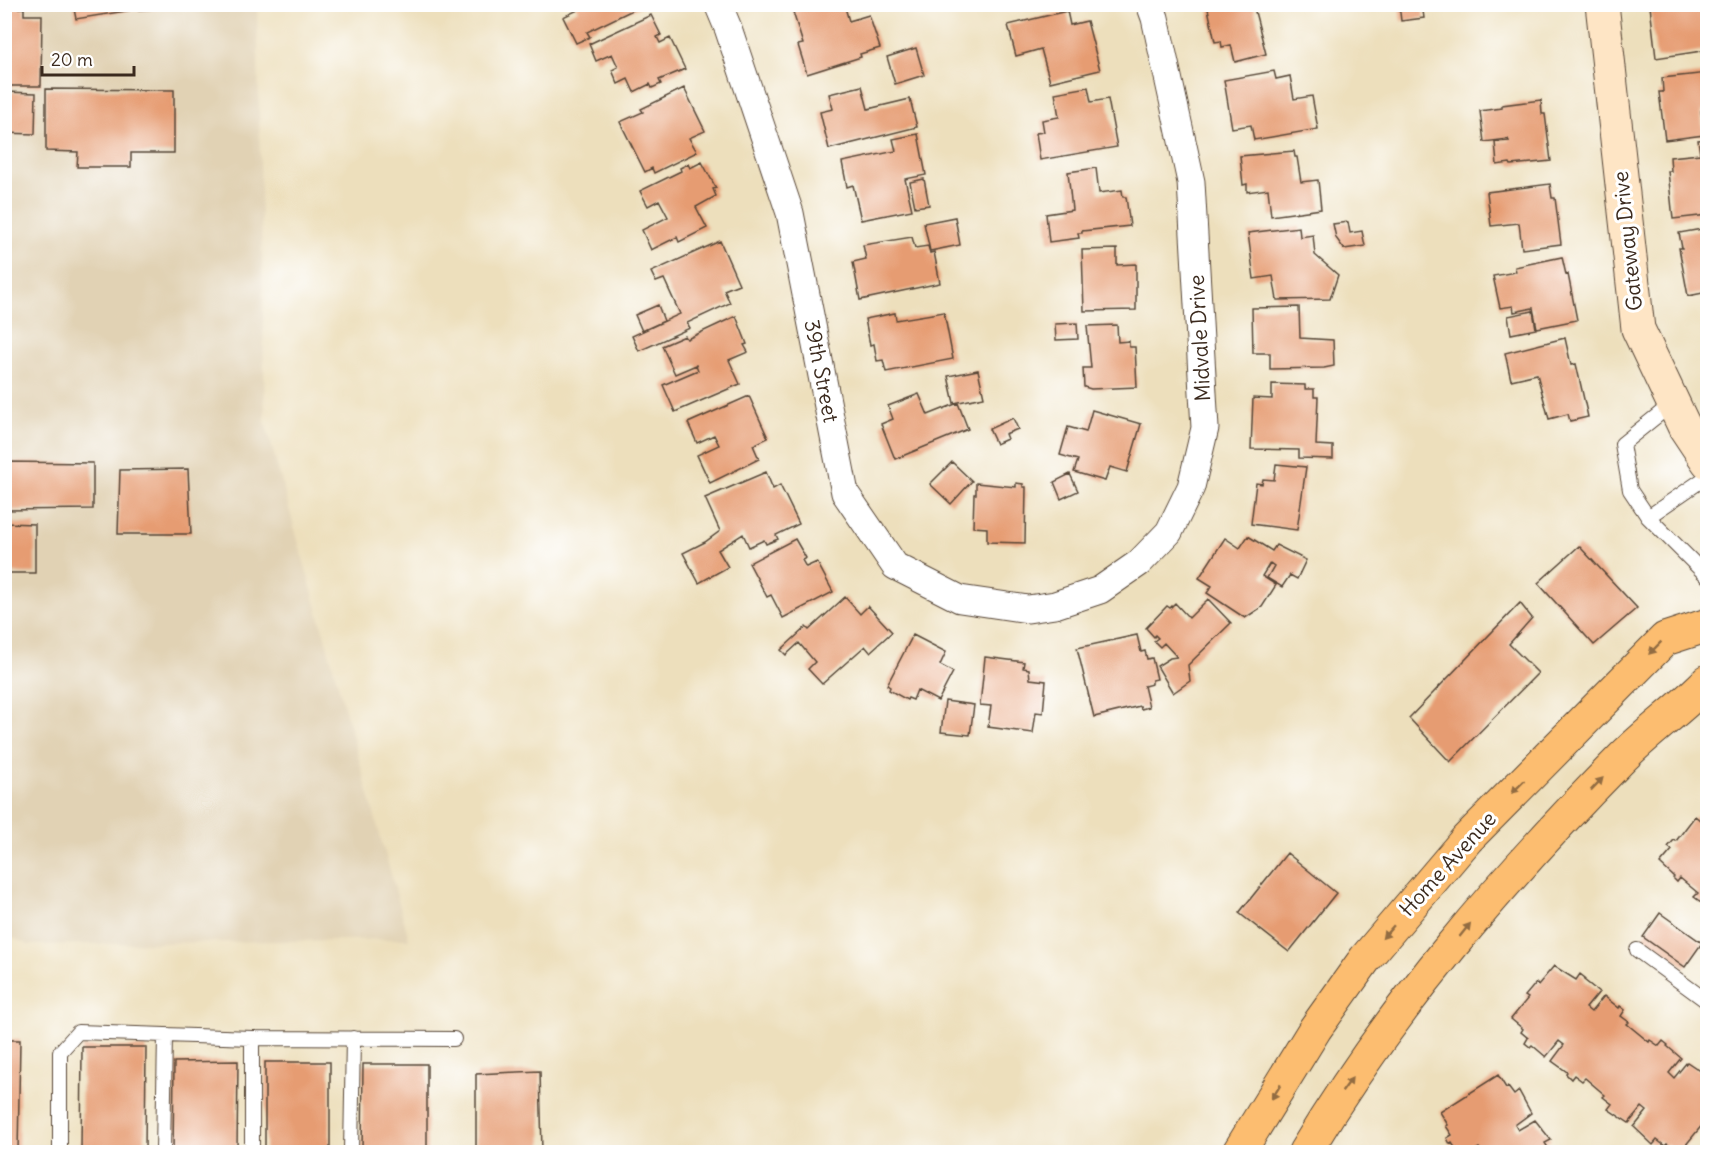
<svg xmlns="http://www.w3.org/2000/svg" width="1712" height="1157" viewBox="0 0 1712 1157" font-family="Delius,sans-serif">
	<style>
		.built { fill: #e1d2b4 }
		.building { fill: #e69c72 }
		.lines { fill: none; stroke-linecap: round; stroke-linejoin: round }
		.lane-casing { stroke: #564536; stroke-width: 16 }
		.street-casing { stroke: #564536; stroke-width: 29 }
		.secondary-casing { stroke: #564536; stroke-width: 35 }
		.primary-casing { stroke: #564536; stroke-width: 35 }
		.lane { stroke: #fff; stroke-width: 14 }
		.street { stroke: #fff; stroke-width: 27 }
		.secondary { stroke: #fee5c5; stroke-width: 33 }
		.primary { stroke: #fcbd6f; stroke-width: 33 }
		.oneway { fill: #926c42 }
		.labels { text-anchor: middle; stroke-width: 6; stroke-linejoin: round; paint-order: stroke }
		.street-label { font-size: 21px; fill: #3b2a1e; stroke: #fff }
	</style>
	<rect width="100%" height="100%" fill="#fff"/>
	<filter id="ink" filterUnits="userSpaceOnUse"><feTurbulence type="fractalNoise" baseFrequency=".0167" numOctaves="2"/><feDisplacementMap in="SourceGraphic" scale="12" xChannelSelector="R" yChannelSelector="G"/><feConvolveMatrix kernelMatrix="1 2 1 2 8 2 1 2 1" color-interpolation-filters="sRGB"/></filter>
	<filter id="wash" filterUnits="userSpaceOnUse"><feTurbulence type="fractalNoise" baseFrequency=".008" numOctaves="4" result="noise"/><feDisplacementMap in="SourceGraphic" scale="24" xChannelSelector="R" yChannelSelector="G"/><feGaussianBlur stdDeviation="1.35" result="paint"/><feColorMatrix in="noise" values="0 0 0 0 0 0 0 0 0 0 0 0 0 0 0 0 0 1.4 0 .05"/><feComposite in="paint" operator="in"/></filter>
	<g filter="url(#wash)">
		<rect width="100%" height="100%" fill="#eddfbc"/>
		<path class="built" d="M4,5h253l8,417 144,517 -381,6 -23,-11z"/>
		<g id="blocks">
			<path class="building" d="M73,4h113v4l-54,2 -56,9z
				M645,4l-58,28 3,5 -14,6 -13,-26 15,-7 -3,-5 2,-1z
				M816,4h28l5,17 20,-6 11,33 -20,6 1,3 -54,17 -9,-29 5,-1 -10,-32z
				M1207,4h46l13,50 -31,8 -4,-17 -9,2 -1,-6 -6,1z
				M1399,4h23l2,14 -23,3z
				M1653,4h55v46l-52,8 -6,-52z
				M4,8h20v7h18l-1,71h-37z
				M1067,11l3,14 17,-4 13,49 -50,12 -9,-33 -25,7 -8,-31z
				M651,15l10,20 -4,2 3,6 10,-5 15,31 -26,11 2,4 -9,4 -2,-4 -16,8 -6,-13 -10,5 -6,-14 6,-3 -6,-13 -16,7 -7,-17z
				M916,48l8,27 -29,9 -8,-27z
				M1274,71l2,8 14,-3 4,23 18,-3 6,33 -64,11 -3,-15 -19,3 -8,-48z
				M1708,73v37l-7,1 3,24 -39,5 -6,-48h4l-1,-14z
				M862,86l6,23 42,-10 7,28 -88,22 -9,-37 13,-3 -4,-15z
				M1088,87l3,15 17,-3 9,48 -77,13 -4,-27 8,-1 -2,-12 17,-3 -4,-24z
				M684,88l21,43 -16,7 8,14 -43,21 -2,-5 -7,4 -25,-50 23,-10 -2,-3z
				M46,89l128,1v63h-43v14h-54l1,-15 -32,-1z
				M4,92l32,1 -1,41 -31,-1z
				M1541,100l1,14h3l6,47 -40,4 -1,-2 -13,2 -2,-23 14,-1 -1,-2 -24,3 -4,-31 22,-3v-3z
				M918,134l8,41 -21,4 7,31 -51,10 -8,-35 -6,2 -5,-25 54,-11 -3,-12z
				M1708,139v76l-35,4 -5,-48h3l-1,-14 30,-3 -2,-14z
				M1294,151l1,6h2l4,25 17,-2 3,29 -50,7 -3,-27 -21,3v-8l-4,1 -3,-29z
				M702,162l14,26 -3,1 3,7 -20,11 11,21 -28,14 -2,-5 -26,13 -9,-20 26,-13 -9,-17 -11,6 -8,-15 41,-20 -1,-3 8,-4 2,4z
				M1096,168l3,25 23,-3 1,7h3l4,29 -48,5v2h-4l1,5 -30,4 -3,-28 26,-4 -4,-38z
				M924,179l5,26 -14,2 -5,-25z
				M1550,184l2,14h3l6,46 -39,5 -3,-26 -28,3 -4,-34z
				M955,217l5,28 -30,6 -6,-28z
				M1348,222l2,11 12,-2 3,15 -21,3 -8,-11 -3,-14z
				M1299,227l1,10 13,-2 2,20 23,20 -8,24 -53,1 -4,-24 -19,3 -6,-46z
				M1708,228v64l-20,4 -9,-48h3l-3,-15z
				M912,237l3,11 13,-2 2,7 4,-1 6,31 -80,17 -7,-38 13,-3 -3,-14z
				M720,241l19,43 -15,6 6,13 -43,20 3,5 -51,23 -7,-15 48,-22 -16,-35 -8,3 -5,-10z
				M1117,249v16l19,-1v46l-52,1 -2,-61z
				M1562,257l4,18 2,-1 9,46 -40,8 -4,-20 -19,4 -1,-6 -13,2 -7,-32 23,-4 -1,-5z
				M658,305l6,16 -22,10 -7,-16z
				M1299,307l1,31 33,2 1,26 -10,2 -54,1v-16h-17l-1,-45z
				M1533,311l3,18 -25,5 -3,-18z
				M944,312l9,47 -67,13 -3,-12 -6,1 -3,-17 -4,1 -5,-26 30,-6 1,7z
				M736,316l11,28 -3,1 4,7 -19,8 11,24 -65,28 -12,-27 35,-15 -2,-5 -21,9 -13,-28 23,-10 2,3z
				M1077,323l1,16 -22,1 -1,-16z
				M1117,325l1,17 11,-1v6h6l2,40 -46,2 -7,-2 -1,-19h8l-4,-42z
				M1565,338l6,27 5,-1 12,53 -18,4 -2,-7 -19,5 -12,-45 -26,6 -6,-27z
				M978,370l6,27 -30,6 -6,-27z
				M1272,384l33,1v4h9v8h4l-2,48 17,1v13l-34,-1v-8l-48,-1 2,-51 19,1z
				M919,394l9,21 30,-12 10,26 -73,30 -14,-35 12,-5 -5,-13z
				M749,396l19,42 -15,7 6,14 -49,24 -13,-28 22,-10 -5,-10 -17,8 -9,-20z
				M1092,410l49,14 -14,48 -17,-5 -5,14 -31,-9 4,-12 -18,-5 8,-28 18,5z
				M1013,418l5,11 -13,5 2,5 -11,5 -7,-15z
				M4,462l89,1v46l-89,1z
				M952,462l20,19 -21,23 -21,-20z
				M1276,464l30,3 -9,63 -46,-6 5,-41 6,1 1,-5 11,1z
				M188,469l3,65h-73l2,-64z
				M766,472l7,17 7,-4 19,39 -23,11 2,4 -12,5 -2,-4 -15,7 -6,-13 -25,16 10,17 -29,16 -16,-30 22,-11 15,-11 -15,-33z
				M1070,474l8,17 -17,8 -7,-17z
				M976,483l40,4v-4l7,1v3h3l-1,56 -38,-1v-14l-14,-1 1,-33h2z
				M4,523l31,1v49h-31z
				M1248,536l24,15 4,-6 30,15 -9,19 -7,-4 -8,12 -15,-9 7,-12 -4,-3 -8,13 14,9 -14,22 -17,11 -38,-25 5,-7 -13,-8 26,-40 15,10z
				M795,539l11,19 -4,2 4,7 11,-5 16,30 -50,26 -12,-23 -4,2 -18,-34z
				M1579,546l58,62 -43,37 -56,-62z
				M845,597l15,17 8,-8 24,26 -22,20 -5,-6 -43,38 -14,-15 7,-7 -16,-19 -13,12 -5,-5 25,-23 3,3z
				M1208,599l23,24 -43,42 2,16 -17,12 -16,-27 13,-8 7,-1 -13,-14 -4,4 -6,-6 4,-3 -3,-3 -1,2 -8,-9 21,-22 3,2 5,-5 14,15z
				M1520,603l12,15 -23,26 29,29 -88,89 -41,-44z
				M913,635l33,17 -6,13 13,7 -15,29 -21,-11 -4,10 -5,-2 -1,2 -18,-10 1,-3 -3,-2z
				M1137,635l4,17 4,-1 2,8 5,-1 5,21 -5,1v4l-8,2 5,21 -8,2 -1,-3 -46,11 -17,-69z
				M985,657l39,5 -1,6 6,1 1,10 16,2 -3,32 -7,-1 -3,21 -45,-6 3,-21 -11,-1z
				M945,701l29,4 -4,30 -29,-3z
				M1708,812v95l-14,-10 4,-4 -18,-15 -3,4 -4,-4 1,-1 -14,-13 12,-14 -4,-3 6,-7 2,1 19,-25 5,4z
				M1287,853l49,40 -47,59 -50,-39z
				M1660,913l42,30 -17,24 -42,-30z
				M1554,966l22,14 4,-6 5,4 -1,2 15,12 -13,16 5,4 13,-16 15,12 1,-2 5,4 -4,6 8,6 -2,2 22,18 1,-2 9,6 4,-5 5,4 -1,1 14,12 -12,15 5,5 13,-16 21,14 -4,6 4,3v33l-28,34 -13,-8 -2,2 -8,-6 -4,5 -19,-18 13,-16 -5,-4 -13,16 -21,-14 4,-5 -9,-7 2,-2 -20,-17 -3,3 -8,-6 -3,4 -5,-5 1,-2 -15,-11 12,-16 -5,-4 -13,16 -14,-12 -2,2 -5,-4 3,-5 -7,-6 2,-3 -12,-10 17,-21 -3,-2 11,-13 2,2z
				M4,1040h16l-2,112h-14z
				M82,1047h64l-1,105h-64z
				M238,1061l-1,91h-64l1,-90z
				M265,1062h65v90h-65z
				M363,1064h64v88h-65z
				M540,1071l2,81h-66v-78z
				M1498,1075l8,13 2,-1 6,8 5,-4 12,22 -16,12 3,5 17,-10 16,20 -6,3 5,8 -1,1h-67l-3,-4 -7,4h-14l-6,-9 -2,1 -3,-6 5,-3 -6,-9 2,-1 -8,-13z"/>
		</g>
	</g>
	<g filter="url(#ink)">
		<use href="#blocks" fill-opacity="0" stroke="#564536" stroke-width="1.5"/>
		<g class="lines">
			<defs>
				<path id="lane" d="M1673,403l-51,41 8,46 18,27 60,60
					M1648,517l60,-41
					M1637,950l71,52
					M252,1038v114
					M60,1152v-100l18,-20 174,6 202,1
					M163,1152l2,-117
					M351,1152l2,-114"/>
				<path id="street" d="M718,4l10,24 62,185 55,280 50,73 65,33 68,10 27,-4 45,-15 39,-27 30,-31 22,-45 14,-59 -14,-246 -36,-164 -5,-14"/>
				<path id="secondary" d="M1602,4l36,325 46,97 24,36"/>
				<path id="primary" d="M1239,1152l76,-123 50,-70 102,-120 198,-200 43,-14
					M1305,1152c87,-145 197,-272 315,-392 27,-28 60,-50 88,-79"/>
			</defs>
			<use href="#lane" class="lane-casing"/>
			<use href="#street" class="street-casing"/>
			<use href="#secondary" class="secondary-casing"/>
			<use href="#primary" class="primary-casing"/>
			<use href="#lane" class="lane"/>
			<use href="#street" class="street"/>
			<use href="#secondary" class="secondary"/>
			<use href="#primary" class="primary"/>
		</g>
		<defs><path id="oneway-solid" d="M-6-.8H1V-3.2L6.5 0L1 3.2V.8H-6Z" transform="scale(1.5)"/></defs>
		<g class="oneway">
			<use href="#oneway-solid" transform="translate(1655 648) rotate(135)"/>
			<use href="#oneway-solid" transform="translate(1597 784) rotate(-46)"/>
			<use href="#oneway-solid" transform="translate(1518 787) rotate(135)"/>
			<use href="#oneway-solid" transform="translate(1465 930) rotate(-51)"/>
			<use href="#oneway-solid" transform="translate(1388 932) rotate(131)"/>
			<use href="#oneway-solid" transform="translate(1347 1085) rotate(-54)"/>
			<use href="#oneway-solid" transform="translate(1276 1092) rotate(122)"/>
		</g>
	</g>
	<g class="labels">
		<g class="street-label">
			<text transform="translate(1628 241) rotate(-96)" y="7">Gateway Drive</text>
			<text transform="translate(1200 338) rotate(-93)" y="7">Midvale Drive</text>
			<text transform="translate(821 371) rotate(79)" y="7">39th Street</text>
			<text transform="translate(1448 864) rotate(-48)" y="7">Home Avenue</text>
		</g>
	</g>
	<rect width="1712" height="1157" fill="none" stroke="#fff" stroke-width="24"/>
	<path d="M42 66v9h92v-9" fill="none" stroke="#3b2a1e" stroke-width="3"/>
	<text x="51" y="66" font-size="18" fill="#3b2a1e" stroke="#ffffff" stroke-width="4.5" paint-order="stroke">20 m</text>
</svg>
